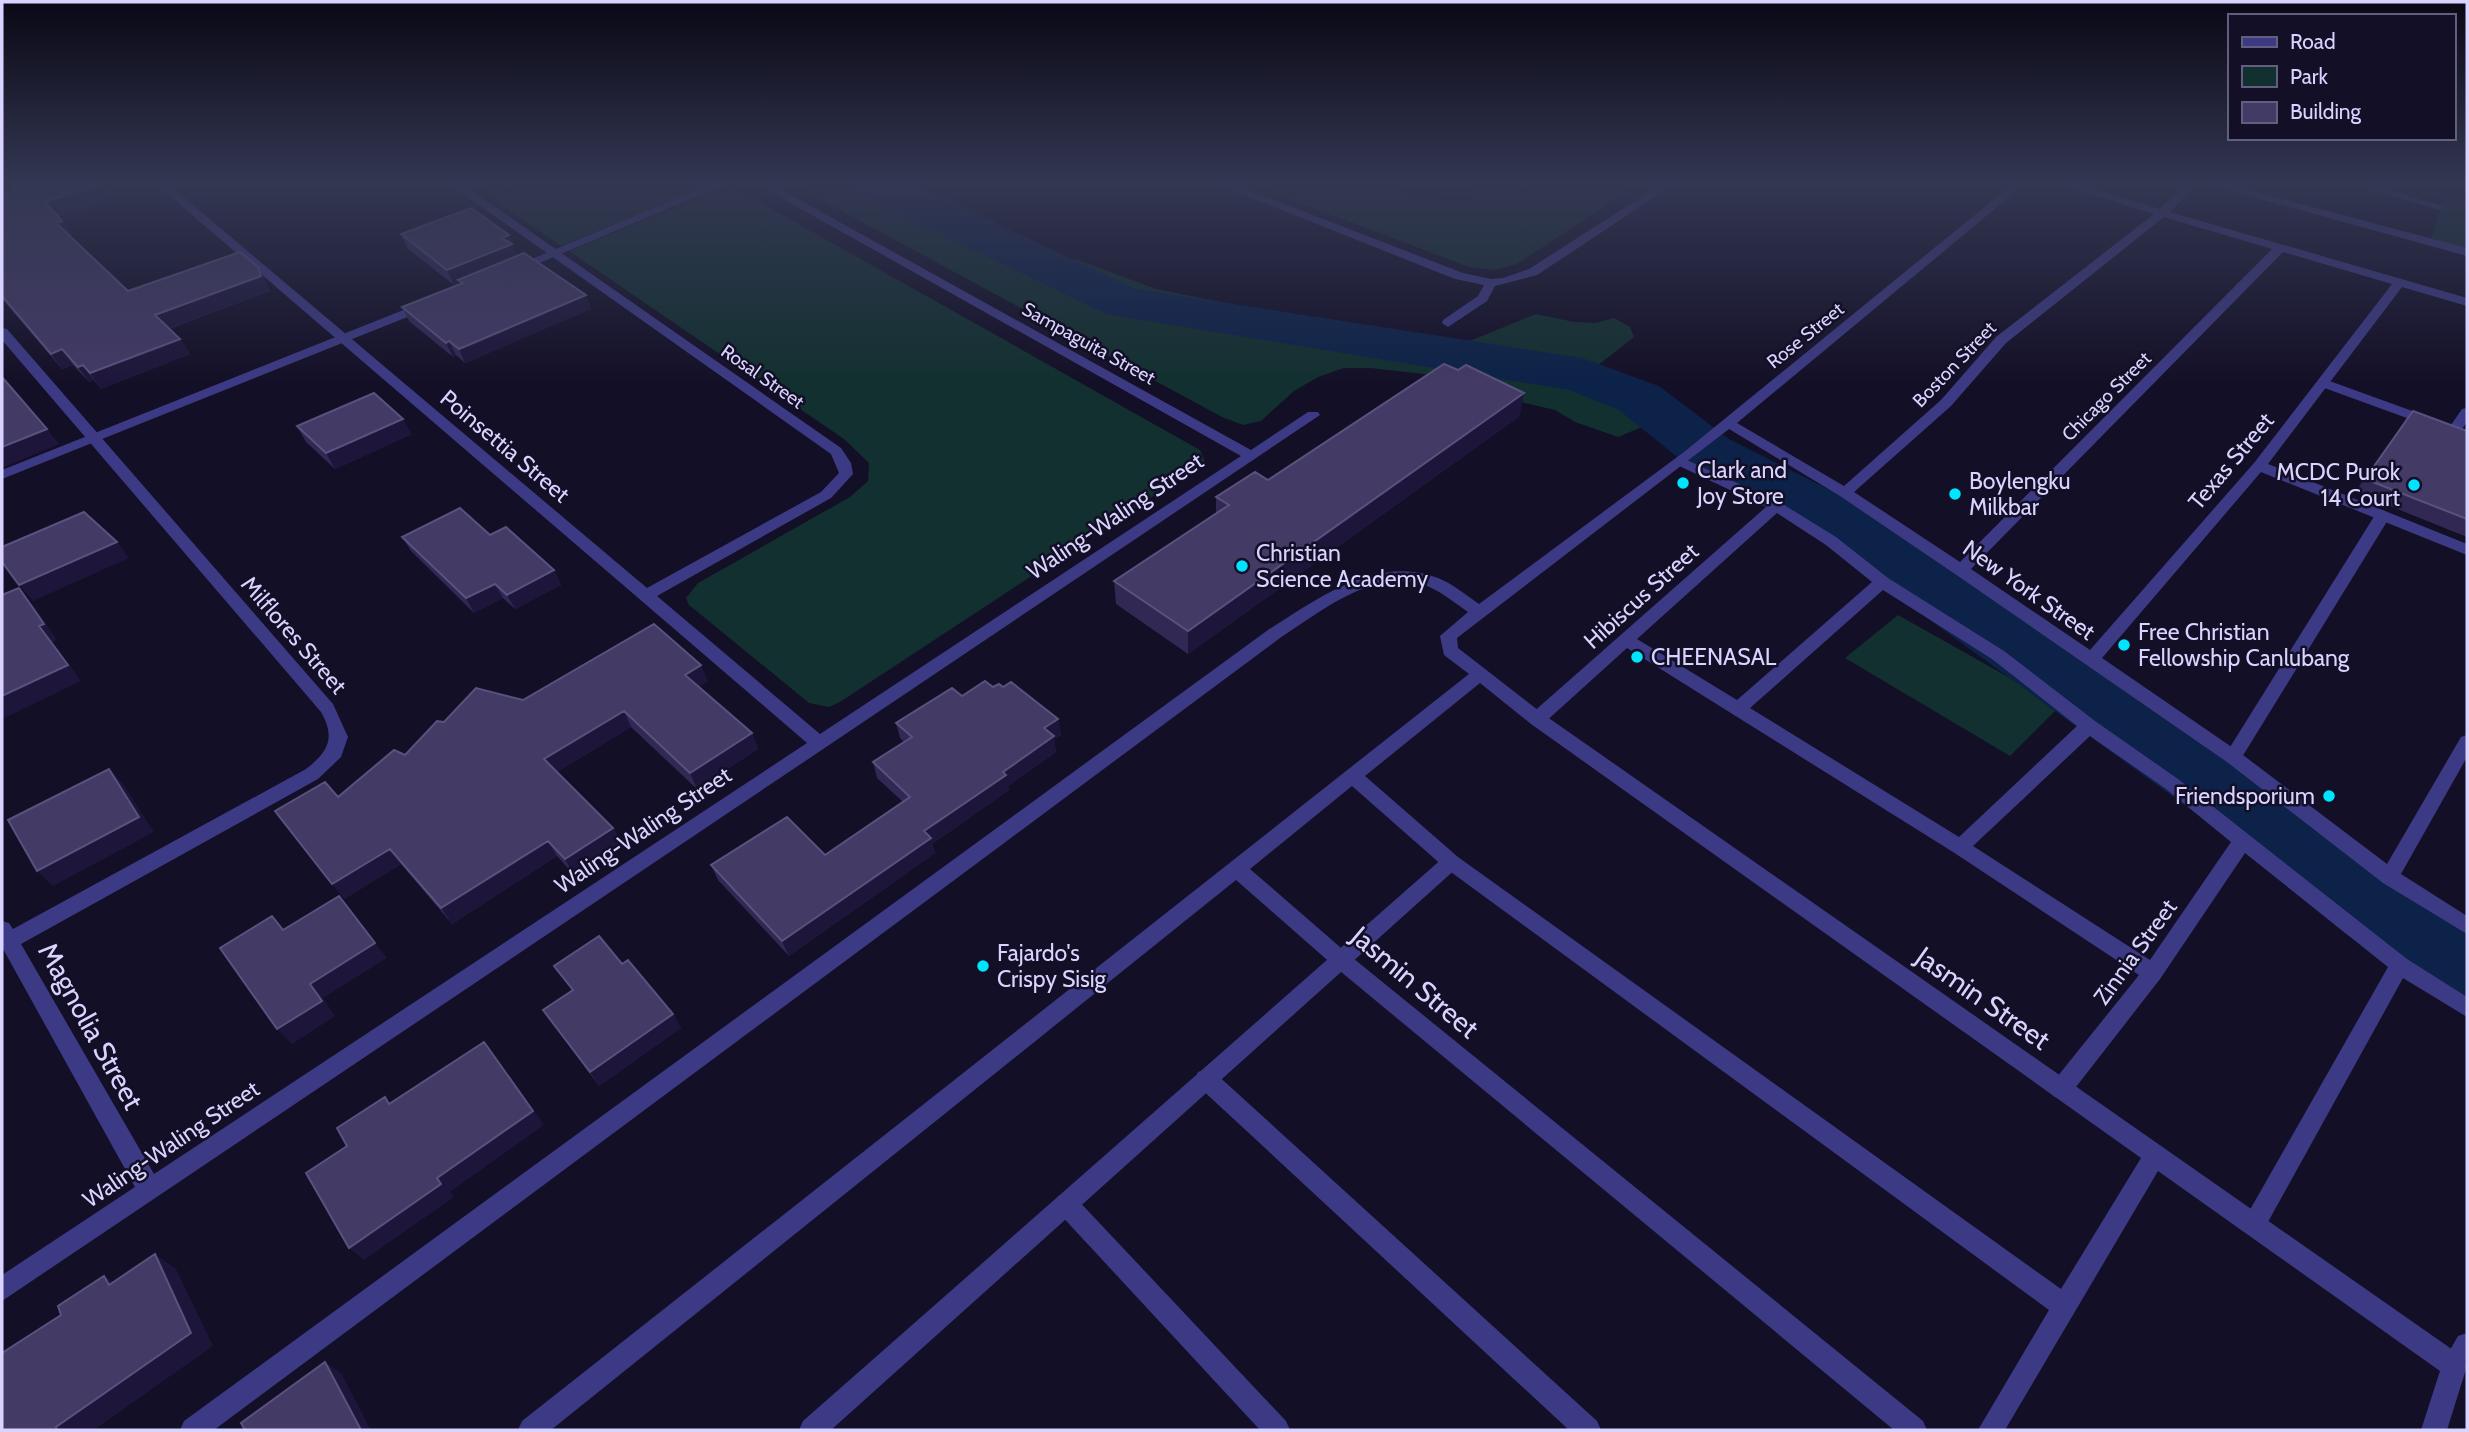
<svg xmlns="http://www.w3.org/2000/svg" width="2469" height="1432" viewBox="0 0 2469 1432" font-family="Cabin,sans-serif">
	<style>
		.green { fill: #12302f }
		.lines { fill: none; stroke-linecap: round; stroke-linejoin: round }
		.river { fill: #0c2248; fill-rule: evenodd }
		.service { fill: #3d3a85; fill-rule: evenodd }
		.minor { fill: #3d3a85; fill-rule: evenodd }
		.wall { fill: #312854 }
		.shaded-wall { fill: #1d163a }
		.building { fill: #433a66; stroke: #5a527e; stroke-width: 2 }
		.poi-dot { fill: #00e5ff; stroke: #130f26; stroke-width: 2.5 }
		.labels { text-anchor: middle; stroke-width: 5; stroke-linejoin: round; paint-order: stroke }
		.far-street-label { font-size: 19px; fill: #d9d4ff; stroke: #130f26 }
		.street-label { font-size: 23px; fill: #d9d4ff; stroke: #130f26 }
		.poi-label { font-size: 23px; fill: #d9d4ff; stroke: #130f26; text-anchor: start }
		.near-street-label { font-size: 28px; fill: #d9d4ff; stroke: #130f26 }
	</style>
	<rect width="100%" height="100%" fill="#130f26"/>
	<path class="green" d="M470,183h244l-153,63z
		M790,183h128l84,43 29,22 47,12 78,29 273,55 26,3 81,-33 38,8 22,1 18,-5 16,9 4,10 -37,29 56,38 -6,21 -29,12 -43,-15 -20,-12 -30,-7 -67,-25 -87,-10h-27l-26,9 -24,14 -33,30 -18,4 -21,-8z
		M1249,183h130l48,16 44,2 -4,-18h145l17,7 -112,74 -22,6 -26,-3z
		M729,185l471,265 5,12 -365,240 -11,5 -20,-4 -120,-98 -3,-7 12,-15 152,-86 18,-16 1,-18 -25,-24 -275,-188z
		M2445,194l22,6v50l-36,-10z
		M1898,615l162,91 -50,50 -165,-98z"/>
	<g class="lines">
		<path class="river" d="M849,183h61l226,106 446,69 77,28 70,53 111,56 432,291 129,98 66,39v81l-30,-11 -94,-61 -127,-104 -420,-305 -109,-58 -68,-55 -50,-20 -463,-76 -251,-121z"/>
		<path class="service" d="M713,183h16l-211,89 -10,-3z
			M2203,183h19l245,65v8z
			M2348,183h19l78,24 -6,3z
			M426,301l6,4 -2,3 -428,171v-9z
			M2324,379l127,46 11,-16 5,-1v14l-5,7 5,2v9l-148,-54 -2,-3z
			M1680,457l101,46 55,34 52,41 116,73 91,70 83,58 229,180 60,38v20l-64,-39 -140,253 -8,4 -8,-4 -4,-8 4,-8 141,-248 -143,-114 -85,126 -91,117 -8,3 -8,-3 -3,-7 3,-7 86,-107 -186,-123 -326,-204 -84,76h-12l-3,-5 3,-5 235,-207 -91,-43 -2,-3zM1777,513l49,32 46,37 -135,118 -100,-61zM1883,590l109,69 85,67 -118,111 -209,-129zM2090,736l76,53 65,53 -81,118 -177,-114z
			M2383,510l8,5 -152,247h-12l-3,-5 3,-5 148,-237z
			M1451,854l7,3 3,5 -3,5 -627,563h-32l4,-9 641,-564z
			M2467,1333c0,17 2,38 -13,46l-9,-4 -4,-9 17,-30z"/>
		<path class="minor" d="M155,183h12l480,405 174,-96 18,-19 -8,-19 -383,-271h13l380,265 10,15 2,11 -22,24 -174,98 163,138 421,-278 -486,-273h14l482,267 57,-38h10l2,3 -1318,886v-26l133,-88 -133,-240v-26l7,2 4,6 293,-160c22,-17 30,-31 15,-57l-319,-372v-12l5,1 326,375 15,33 -7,20 -23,22 -297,165 133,230 653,-431z
			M1214,183h16l233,90 28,6 12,-1 26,-9 134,-86h13l-139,92 -42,11 -8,15 -39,26 -6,-4 1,-3 35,-24 6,-11 -29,-6z
			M2014,183h12l-289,240 107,63 97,-86 55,-63 158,-123 -99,-31h18l87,26 26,-26h12l-28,29 297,86v8l-65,-19 -134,177 199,80v11l-206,-83 -159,186 137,94 148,112 74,-127 6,-2v22l-66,117 66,42v18l-84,-51 -156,-121 -272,-188 -115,-78 -111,-67 -272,209 1,10 85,66 920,643 4,9 -20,64h-26l19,-59 -282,-200 -153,259h-27l71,-120 -605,-443 -92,-81 -102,83 98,85 575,467 4,9h-33l-560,-464 -98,-86 -685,550h-33l4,-9 947,-747 -25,-19 -4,-19 28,-24c-13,-9 -26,-20 -41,-26 -51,-20 -107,26 -147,52l-1066,792h-34l4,-9 1084,-791c49,-31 109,-76 170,-52 15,6 28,17 41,26l205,-152zM2164,217l108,32 -312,313 -106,-70 97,-86 55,-63zM2283,252l109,32 -138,179 -164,187 -119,-81zM1480,683l51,41 610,434 -80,131 -603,-432 -93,-81z
			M1206,1069l8,3 383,349 4,9h-32l-371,-344 -3,-7 3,-7z
			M1066,1193l8,3 212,225 4,9h-30l-202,-218 -4,-8 4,-8z"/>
	</g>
	<path class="wall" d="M10,183h98l9,14 -59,19 14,19 -2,1 58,55 130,-24 8,15 4,9 -101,38 11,10 10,15 -89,35 -7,-9 -5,2 -16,-17 -11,4 -60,-70v-104l14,-4z
		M1616,183h16l-5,4z
		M401,234l114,16 2,6 69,39 5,14 -126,54 -9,-8 -3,2 -44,-36 -7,-14 59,-23 -1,-2 -6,3 -46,-36z
		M1520,416l-332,238 -72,-50 -2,-23 102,-68v-16l52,-17z
		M2404,424l63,7v106l-112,-45z
		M297,426l115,8 -77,35 -29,-27z
		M490,535l64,35 7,15 -46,24 -12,-11 -29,15 -63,-62 -9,-14z
		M708,681l-10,6 54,46 6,16 -61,40 -66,-62 -74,45 56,56 9,16 -48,31 -17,-19 -105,68 -51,-60 -57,35 -6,-102 67,-42 39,-33 79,-22z
		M993,687h10l55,32 3,16 -7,4 2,13 -48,34 1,4 -77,54 3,9 -146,103 -71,-76 -7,-15 114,-10 78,-53 -26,-24 -4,-16 31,-20 -4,-4 -4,-15 66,-27z
		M622,964l51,50 8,14 -82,58 -56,-76 29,-20 -18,-24z"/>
	<path class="shaded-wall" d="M105,183h3l9,14 -63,20 -9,-15z
		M62,221l10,14 -6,2 -10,-14z
		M509,235l9,24 -60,21 2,2 -6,3 -7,-15 55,-32z
		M258,267l8,15 4,9 -105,39 -10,-15z
		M586,295l5,14 -126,54 -6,-14z
		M180,339l10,15 -89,35 -11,-16z
		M449,341l7,14 -3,2 -7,-14z
		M62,349l11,16 -11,4 -11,-15z
		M83,365l11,15 -5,2 -11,-15z
		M1524,393l-4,23 -332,238v-23z
		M403,419l9,15 -77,35 -9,-16z
		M47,429l12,15 -57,24v-21z
		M117,542l12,16 -96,43 -14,-16z
		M554,570l7,15 -46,24 -8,-14z
		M495,584l8,14 -29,15 -8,-15z
		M19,588l13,16 25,36 -4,2 28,39 -79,38v-23l37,-70z
		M701,665l7,16 -17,10 -6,-16z
		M624,711l7,16 -78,48 -9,-16z
		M1058,719l3,16 -7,4 2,13 -48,34 1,4 -77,54 3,9 -146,103 -7,-15 142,-110 79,-59 41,-44z
		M752,733l6,16 -61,40 -7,-16z
		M109,769l14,15 31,48 -101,54 -16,-15z
		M613,828l9,16 -48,31 -9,-16z
		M548,841l9,15 -105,68 -11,-16z
		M390,849l11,15 -57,35 -12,-15z
		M339,896l48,62 -64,40 12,18 -43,28 -15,-15 33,-45z
		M673,1014l8,14 -82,58 -9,-14z
		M484,1042l60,83 -94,67 4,5 -90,63 -15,-12 88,-70z
		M155,1254l21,15 37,77 -119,84h-37l-1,-3z
		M104,1276l23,14 -18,-5z
		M325,1362l16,11 30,57h-10z"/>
	<path class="building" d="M13,183h92l-60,19 17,19 -6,2 72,68 112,-39 18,15 3,9 -106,39 25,24 -90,34 -7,-8 -5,2 -16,-18 -11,5 -49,-58v-101l17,-5z
		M471,208l38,27 -7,3 10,6 -65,26 -46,-36z
		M524,253l62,42 -127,54 -10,-8 -3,2 -44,-36 61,-24 -5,-3z
		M1444,364l14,6 8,-5 58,28 -336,238 -74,-50 115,-76 -13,-8 39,-25 13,8z
		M2,377l45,52 -45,18z
		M374,393l29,26 -77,34 -29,-27z
		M2413,411l54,20v88l-102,-40z
		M460,508l30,27 16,-8 48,43 -47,25 -12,-11 -29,14 -64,-61z
		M84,512l33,30 -98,43 -17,-23v-15z
		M19,588l25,36 -5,2 29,39 -66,31v-101z
		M654,624l47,41 -16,10 67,58 -62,40 -66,-62 -80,48 69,69 -48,31 -17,-18 -107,67 -51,-59 -58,35 -57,-73 50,-29 13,15 56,-47 11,5 32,-34 7,1 32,-34 47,12z
		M985,681l8,6 6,-3 4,3 8,-5 47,37 -14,9 10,8 -51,36 3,3 -82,56 7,7 -149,103 -71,-76 76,-48 38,38 85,-58 -37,-35 39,-25 -16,-14 56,-35 10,8z
		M109,769l30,48 -102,54 -29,-51z
		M339,896l36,47 -65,41 12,17 -45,28 -57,-81 52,-32 11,14z
		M599,936l23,28 6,-4 45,54 -83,58 -47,-62 30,-20 -19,-24z
		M484,1042l49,69 -96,67 4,6 -92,64 -43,-75 41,-27 -10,-18 48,-31 4,7z
		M155,1254l36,79 -135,94 1,3h-55v-77l59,-38 -3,-9 46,-30 5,9z
		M325,1362l36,68h-116l-4,-7z"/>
	<linearGradient id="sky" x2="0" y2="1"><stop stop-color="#0a0815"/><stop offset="0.48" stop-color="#333752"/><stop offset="1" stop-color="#333752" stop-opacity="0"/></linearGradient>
	<rect width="2469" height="384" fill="url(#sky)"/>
	<g class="poi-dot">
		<circle cx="1683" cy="483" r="7"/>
		<circle cx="2414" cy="485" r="7"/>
		<circle cx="1955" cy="494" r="7"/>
		<circle cx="1242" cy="566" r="7"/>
		<circle cx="2124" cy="645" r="7"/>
		<circle cx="1637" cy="657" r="7"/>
		<circle cx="2329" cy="796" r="7"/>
		<circle cx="983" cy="966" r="7"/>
	</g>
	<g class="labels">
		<g class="far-street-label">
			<text transform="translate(1805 335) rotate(-39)" y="7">Rose Street</text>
			<text transform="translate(1089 343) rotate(29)" y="7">Sampaguita Street</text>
			<text transform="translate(1954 364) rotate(-46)" y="7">Boston Street</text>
			<text transform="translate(763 376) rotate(35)" y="7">Rosal Street</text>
			<text transform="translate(2106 396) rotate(-45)" y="7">Chicago Street</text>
		</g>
		<g class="street-label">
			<text transform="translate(505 446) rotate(40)" y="8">Poinsettia Street</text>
			<text transform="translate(2231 461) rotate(-50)" y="8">Texas Street</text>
			<text transform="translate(1115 516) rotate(-34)" y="8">Waling-Waling Street</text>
			<text transform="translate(2029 590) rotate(35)" y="8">New York Street</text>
			<text transform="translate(1641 596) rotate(-42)" y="8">Hibiscus Street</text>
			<text transform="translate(294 635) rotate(49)" y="8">Milflores Street</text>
			<text transform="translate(643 830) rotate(-34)" y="8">Waling-Waling Street</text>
			<text transform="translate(2135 952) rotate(-54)" y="8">Zinnia Street</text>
			<text transform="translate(171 1144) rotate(-34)" y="8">Waling-Waling Street</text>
		</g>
		<g class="poi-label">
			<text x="1697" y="478">Clark and<tspan x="1697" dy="26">Joy Store</tspan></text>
			<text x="2400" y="480" text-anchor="end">MCDC Purok<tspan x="2400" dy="26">14 Court</tspan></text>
			<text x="1969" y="489">Boylengku<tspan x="1969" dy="26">Milkbar</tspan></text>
			<text x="1256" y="561">Christian<tspan x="1256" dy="26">Science Academy</tspan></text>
			<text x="2138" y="640">Free Christian<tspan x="2138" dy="26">Fellowship Canlubang</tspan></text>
			<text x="1651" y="665">CHEENASAL</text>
			<text x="2315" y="804" text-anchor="end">Friendsporium</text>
			<text x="997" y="961">Fajardo's<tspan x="997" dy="26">Crispy Sisig</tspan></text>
		</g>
		<g class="near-street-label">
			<text transform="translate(1415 982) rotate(40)" y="10">Jasmin Street</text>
			<text transform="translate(1983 998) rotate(35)" y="10">Jasmin Street</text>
			<text transform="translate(91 1026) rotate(61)" y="10">Magnolia Street</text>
		</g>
	</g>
	<rect width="2469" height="1432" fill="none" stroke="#d9d4ff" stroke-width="7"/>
	<rect x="2228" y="14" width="228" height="126" fill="#130f26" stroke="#625e7d" stroke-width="2"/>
	<rect x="2242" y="37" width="35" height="10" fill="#3d3a85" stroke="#625e7d" stroke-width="2"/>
	<text x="2290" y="49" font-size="21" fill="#d9d4ff">Road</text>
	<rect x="2242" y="66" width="35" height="21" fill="#12302f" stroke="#625e7d" stroke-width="2"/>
	<text x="2290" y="84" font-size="21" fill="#d9d4ff">Park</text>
	<rect x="2242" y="102" width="35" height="21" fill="#433a66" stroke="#625e7d" stroke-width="2"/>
	<text x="2290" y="119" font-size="21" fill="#d9d4ff">Building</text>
</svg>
